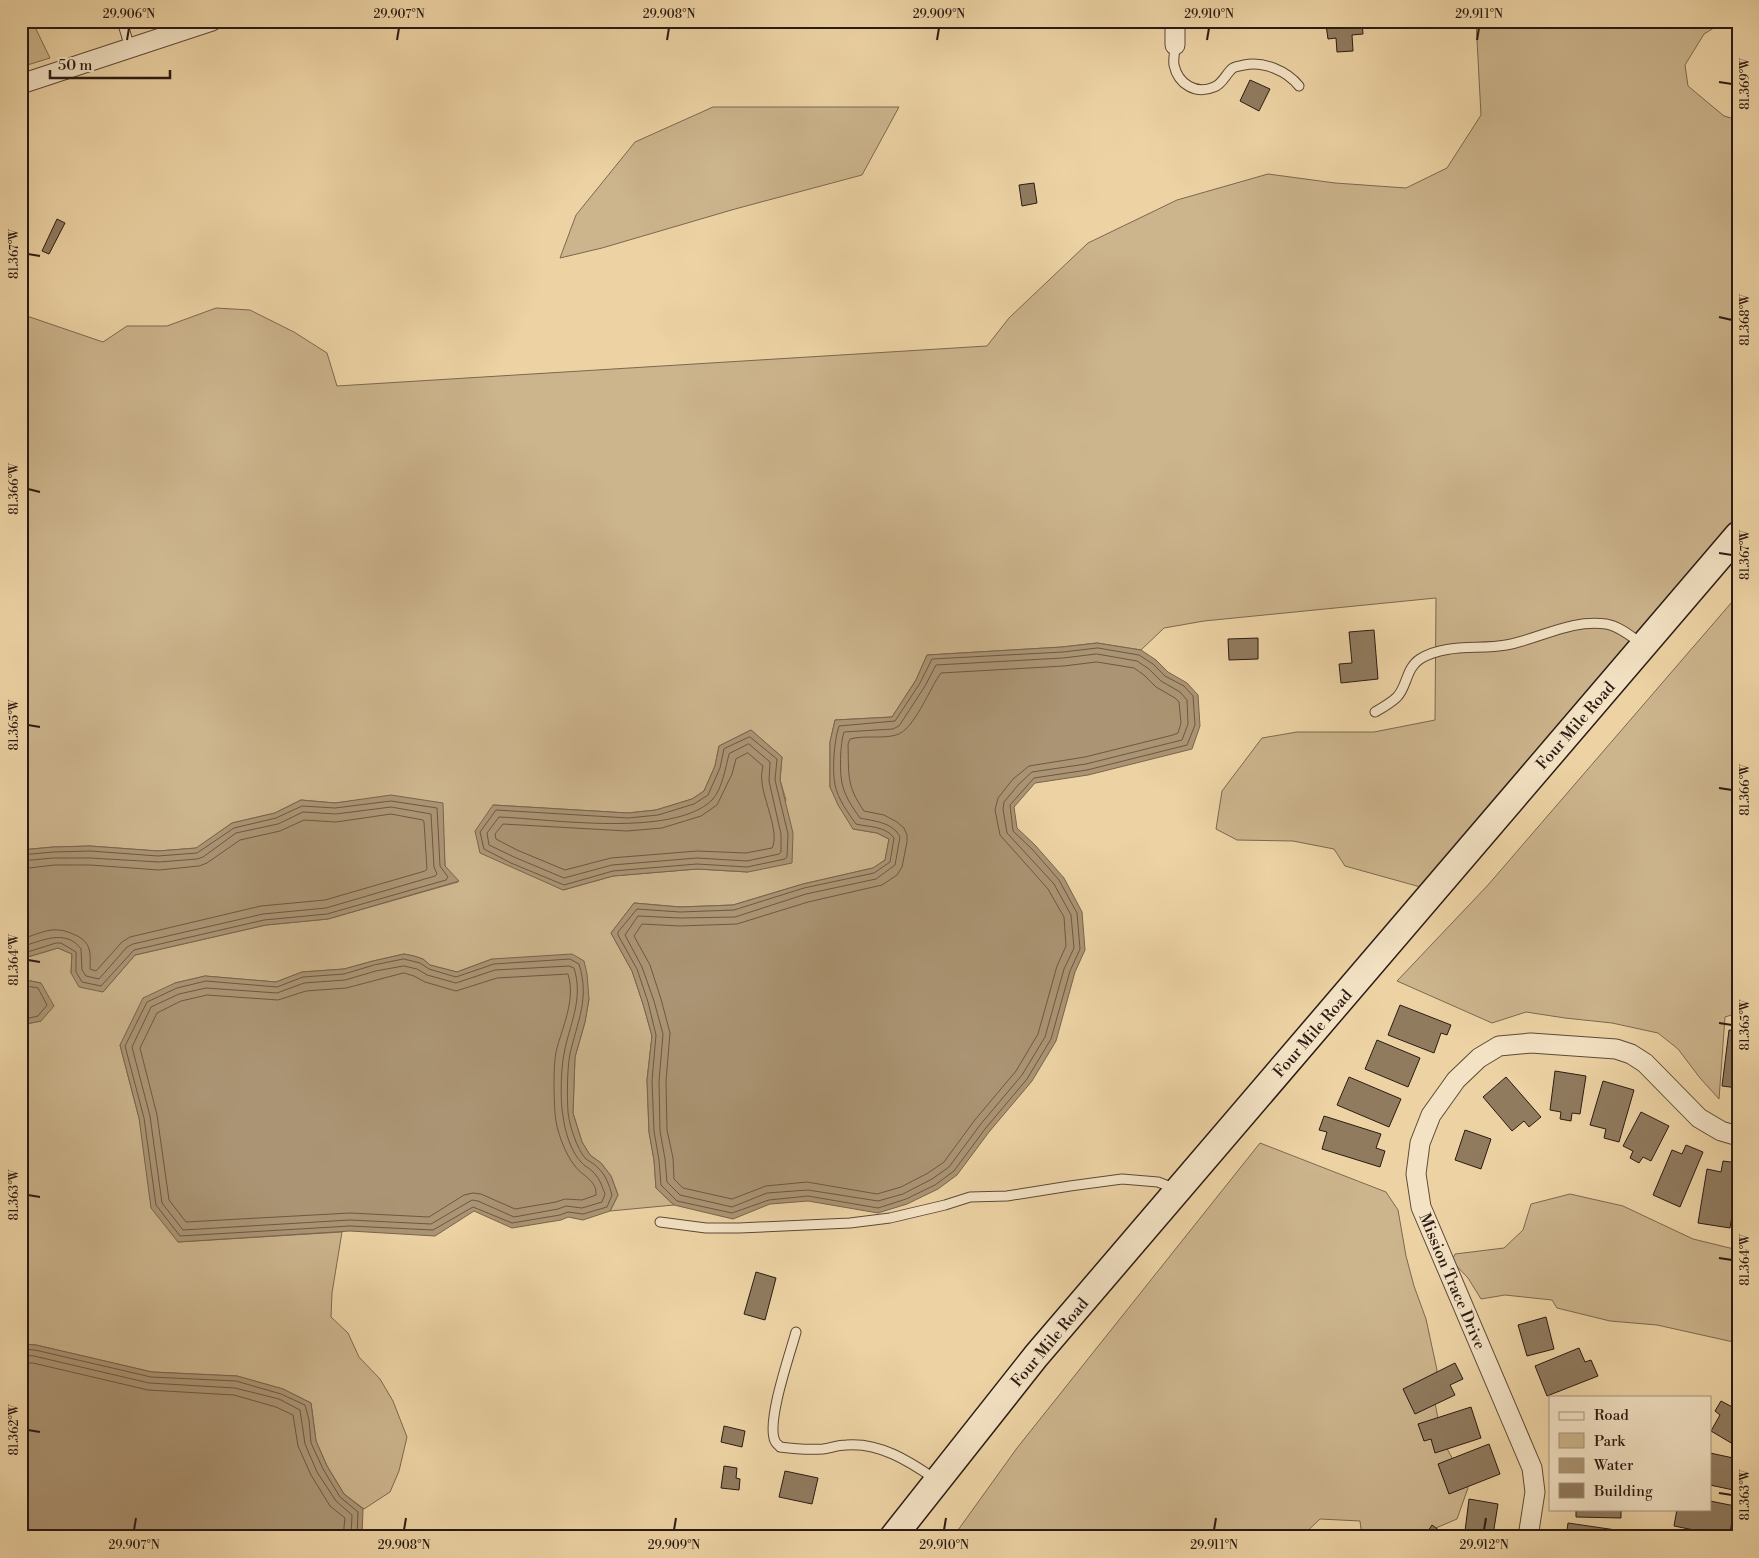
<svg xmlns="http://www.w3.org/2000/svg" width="1759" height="1558" viewBox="0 0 1759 1558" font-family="'Libre Bodoni',serif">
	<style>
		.green { fill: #ccb48c; stroke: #7c6850; fill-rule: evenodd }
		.water { fill: #ab9473; stroke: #78644d }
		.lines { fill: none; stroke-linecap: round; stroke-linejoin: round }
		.shore { stroke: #6b5844; stroke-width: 1 }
		.building { fill: #907b5f; stroke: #2b1b14 }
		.lane-casing { stroke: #5c4938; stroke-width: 11 }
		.street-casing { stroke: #5c4938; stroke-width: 21 }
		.secondary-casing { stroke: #2b1b14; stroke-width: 29 }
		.lane { stroke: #f3e2c4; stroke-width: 9 }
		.street { stroke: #f3e2c4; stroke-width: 19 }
		.secondary { stroke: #f3e2c4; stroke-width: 26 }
		.ticks { fill: none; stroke: #2b1b14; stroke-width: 2 }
		.labels { text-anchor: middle; stroke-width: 5; stroke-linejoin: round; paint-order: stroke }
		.street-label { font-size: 16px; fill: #2b1b14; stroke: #f3e2c4 }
		.neatline { fill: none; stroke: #2b1b14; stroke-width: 2 }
		.ticks-label { font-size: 12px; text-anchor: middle; fill: #2b1b14 }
	</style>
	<rect width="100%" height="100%" fill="#edd3a4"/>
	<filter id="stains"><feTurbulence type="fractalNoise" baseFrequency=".004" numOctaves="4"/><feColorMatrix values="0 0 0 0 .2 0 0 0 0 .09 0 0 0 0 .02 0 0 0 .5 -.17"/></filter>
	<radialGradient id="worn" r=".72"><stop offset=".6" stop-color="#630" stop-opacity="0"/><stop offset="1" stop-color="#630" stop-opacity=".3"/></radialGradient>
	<path class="green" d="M21,21h11l18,37 -29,9z
		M1476,21h249l-21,13 -19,31 3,21 36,30 14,4v401l-314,367 -79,-22 -11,-17 -41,-8 -56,-1 -21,-11 6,-38 40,-53 35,-6h77l61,-12 1,-122 -232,23 -40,7 -23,22 -44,-7 -35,4 -135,8 -11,25 -24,37 -57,3 -5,22v45l23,42 24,4 12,6 -4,21 -12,8 -70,16 -70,21 -53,2 -46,-4 -23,30 21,38 11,33 9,32 -5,44 2,52 5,28 2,28 18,17 -64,6 8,-16 -7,-19 -10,-13 -11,-8 -8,-13 -9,-29 2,-56 10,-35 4,-23 -97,-40 -35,13 -27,-7 -7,-6 -9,-3 -10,-2 -31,7 -29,8 -42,3 -26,10 -71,-6 -30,7 -55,62 19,73 39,124 164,-10 -10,61 -1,24 17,16 11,24 21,22 13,22 14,36 -8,34 -9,21 -26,17 -20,-15 -17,-28 -11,-25 -5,-38 -28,-14 -46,-13 -85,-4 -116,-27 -15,-1v-319l20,-4v-38l-20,-4v-20l37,-11 14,6 -1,19 32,19 32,-37 131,-30 62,-6 130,-37 -13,-16 -3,-63 -83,-3 -24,3 -34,-3 -26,13 -43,10 -35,25 -39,3 -68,-5 -37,1 -32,3v-536l82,28 24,-16h40l49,-18 34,2 44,22 33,21 10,33 650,-40 22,-28 79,-75 89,-43 91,-26 67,9 71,5 41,-20 34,-53zM751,730l31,27 -2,23 6,20 -38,72 -51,-3 -84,7 -50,14 -70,-85 135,8 28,-3 36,-11 12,-8 11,-25 4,-20z
		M713,107h186l-37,68 -127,34 -133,39 -42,10 16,-43 59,-73z
		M1738,595v418l-13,4 -6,82 -19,-21 -22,-29 -20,-16 -46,-10 -47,-5 -39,-6 -34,11 -95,-42 91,-96z
		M1260,1143l126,49 12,18 8,46 8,30 12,33 11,51 -2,33 7,36 26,49 -11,31 -42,18h-53l-2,-16 -40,-2 -19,18h-348l64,-89z
		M1570,1194l53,12 70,33 45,11v93l-81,-18 -47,-4 -53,-13 -5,-8 -47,-5 -24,4 -13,-21 -16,-17 3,-7 49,-6 19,-18 8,-26z"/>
	<path class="water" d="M1097,643l44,7 15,10 12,12 19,11 11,12 2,31 -8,23 -104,26 -53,8 -21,24 3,21 18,17 29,33 18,34 3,38 -10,22 -19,69 -24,40 -43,51 -32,43 -19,14 -31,15 -29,9 -70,-12 -38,3 -37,15 -59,-14 -18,-17 -2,-28 -5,-28 -2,-52 5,-44 -9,-32 -11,-33 -21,-38 23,-30 46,4 53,-2 70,-21 70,-16 12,-8 4,-21 -12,-6 -24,-4 -15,-24 -8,-18v-45l5,-22 57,-3 24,-37 11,-25 135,-8z
		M751,730l31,27 -2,23 13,53 -1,30 -44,9 -51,-3 -84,7 -50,14 -83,-37 -5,-22 18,-26 135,8 28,-3 36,-11 12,-8 11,-25 4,-20z
		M391,795l52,8 2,63 14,15 -131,38 -62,6 -131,30 -32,37 -24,-5 -8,-14 1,-19 -14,-6 -37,11v-109l32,-3 37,-1 68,5 38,-3 36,-25 43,-10 26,-13 34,3z
		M404,954l10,2 9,3 7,6 27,7 35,-13 80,-5 12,7 3,13 2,25 -4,23 -10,35 -2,56 9,29 8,13 11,8 10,13 7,19 -8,16 -27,9 -15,-3 -7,3 -49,8 -38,-17 -39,25 -85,-5 -172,11 -27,-34 -12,-90 -19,-73 23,-47 32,-15 30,-7 71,6 26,-10 42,-3 29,-8z
		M21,979l20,4 13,23 -13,15 -20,4z
		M21,1344l15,1 116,27 85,4 46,13 28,14 5,38 11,25 17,28 19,15 -1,28h-341z"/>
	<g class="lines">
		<path class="shore" d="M1098,648l41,7 14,9 12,12 19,10 9,10 2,29 -8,20 -100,25 -53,8 -24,27 3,26 19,18 27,31 18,33 3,36 -10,22 -19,68 -24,40 -42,50 -31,42 -19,14 -29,14 -28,9 -70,-12 -39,4 -37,13 -55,-12 -16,-16 -2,-25 -5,-29 -2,-50 4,-46 -8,-33 -11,-33 -19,-34v-3l19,-23 43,3 54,-2 70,-22 70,-15 16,-11 4,-24c-8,-12 -26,-11 -38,-14 -8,-11 -18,-25 -21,-39 -3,-16 -1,-44 4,-59l56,-5 25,-38 12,-24 131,-7z
			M1097,654l40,7 12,8 12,12 19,11 7,8 1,24 -6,16 -96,24 -54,8 -13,12 -15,18 -1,7 4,24 47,51 17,31 3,33 -10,21 -19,68 -23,38 -42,50 -31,42 -17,12 -29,15 -25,7 -70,-11 -41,3 -35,14 -52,-12 -13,-13 -2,-23 -5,-28 -1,-50 4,-47 -9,-33 -12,-34 -17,-32 13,-19 42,2 55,-1 71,-23 70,-15 19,-14 5,-28c-7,-15 -27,-16 -40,-19 -7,-10 -14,-20 -17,-31 -4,-11 -3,-44 1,-55l49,-3 6,-3 26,-40 11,-21 127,-7z
			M1097,662l37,6 10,7 12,12 19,11 4,4 2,21 -3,10 -5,2 -88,22 -56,9 -16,13 -15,19 -3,12 5,25 48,54 16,28 2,29 -9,20 -19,68 -22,37 -42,50 -30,41 -16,11 -27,14 -24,7 -70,-12 -41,4 -34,13 -49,-11 -9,-9 -1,-21 -6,-28 -1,-49 4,-48 -9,-34 -11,-34 -16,-29 8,-12 38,2 57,-2 71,-22 74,-17 15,-10 5,-8 5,-25v-7l-3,-7 -7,-6 -13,-7 -20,-4c-18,-26 -15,-36 -16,-67l2,-5c15,-4 32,0 46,-4 18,-4 34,-48 45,-62l123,-7z
			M750,737l27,22 -2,21 13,54 -1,23 -2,2 -38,8 -50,-3 -84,7 -49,14 -53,-22 -27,-14 -4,-17 16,-22 132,8 30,-3 36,-11 14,-9 12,-27 4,-19z
			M749,744l21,18 -1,19 12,53v18l-2,2 -32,7 -50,-3 -85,7 -48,13 -50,-21 -25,-12 -2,-12 12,-16c52,2 174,21 213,-17 10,-10 14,-34 17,-46z
			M748,753l15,13c-1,5 -2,10 -1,16 1,17 18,51 10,66l-26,5 -49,-2 -86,7 -46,12 -48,-20 -21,-11 -1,-5 8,-10 124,7 35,-3 39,-12 16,-11 15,-31 4,-15z
			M21,855l32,-3 37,-1 68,5 39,-3 37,-25 42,-10 26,-12 33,2 56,-7 46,7 3,58 8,11 -2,3 -119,34 -63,6 -130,30 -33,36 -19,-4 -6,-10v-20l-15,-9h-5l-35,11
			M21,861l32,-3h37l69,4 38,-3 6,-2 33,-24 42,-9 25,-12 33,2 55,-7 40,7 3,53 3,7 -2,2 -109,32 -63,6 -130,30 -6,3 -28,32 -13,-3 -4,-6 -1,-21c-15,-21 -40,-8 -60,-2
			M21,869l33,-4h36l69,5 40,-4 8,-3 33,-23 40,-9 24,-11 32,2 55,-8 32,6 1,2 3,47 -2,2 -100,29 -64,6 -131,31 -8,5 -26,29 -6,-2c0,-7 1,-14 -1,-20 -2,-7 -7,-11 -14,-14 -22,-11 -32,-2 -54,4
			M404,959l16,4 9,6 27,8 38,-13 76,-5 9,5c11,35 -2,58 -9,90 -3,15 -3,43 -2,58 1,12 9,38 18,47 4,3 9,5 12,9 8,7 11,17 14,27l-5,12 -24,7 -15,-2 -8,3 -48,8 -39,-16 -40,23 -83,-4 -170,10 -24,-31 -12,-87 -19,-72 22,-44 30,-14 29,-7 71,6 26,-10 41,-3 30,-9z
			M404,966l13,3 10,6 29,8 39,-13 74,-4 5,2c10,32 -5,57 -10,86 -3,14 -4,48 -1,62 2,15 7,34 18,46 3,4 8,6 11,9 7,6 10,15 13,23l-3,8 -20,6 -16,-2 -8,3 -44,8 -36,-16 -6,-1 -41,24 -81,-4 -167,10 -21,-27 -12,-87 -18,-69 19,-40 28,-13 27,-6 71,5 27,-10 41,-3 31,-9z
			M404,973l10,3 11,6 31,9 41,-13 71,-4c8,27 -6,53 -12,78 -3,17 -2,44 -1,61 1,17 10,41 20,53 8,11 22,14 21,29l-14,5 -17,-1 -9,3 -41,7 -34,-15 -8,-1 -9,2 -35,22 -79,-4 -164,9 -17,-22 -12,-85 -17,-67 17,-35 24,-12 26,-6 71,5 28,-9 40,-3z
			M21,985l17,3 9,17 -9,11 -17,4
			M21,1349l14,1 116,27 85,4 45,13 24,11 4,15 2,23 12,26 17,28 18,15 -1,25
			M21,1355l13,1 115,27 86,5 44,11 21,11 5,34 12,28 19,29 16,14 -1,22
			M21,1363h12l115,27 86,5 42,12 17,8 5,31 13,29 19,31 15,12 -2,19"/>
	</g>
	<path class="building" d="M1362,22l1,12 -11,1 1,16 -16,1 -1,-14 -8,1 -2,-14z
		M1250,80l20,9 -11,22 -19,-10z
		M1034,183l3,20 -15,3 -3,-21z
		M57,219l8,4 -16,31 -7,-3z
		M1374,630l4,49 -37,4 -2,-19 13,-1 -3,-31z
		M1258,638v21l-29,1 -1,-21z
		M1400,1005l51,20 -4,10 -6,-2 -7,20 -46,-18z
		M1729,1030l9,1v57l-16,-2z
		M1377,1040l43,18 -12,29 -43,-18z
		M1555,1071l31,5 -6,38 -8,-1 -1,8 -11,-2 1,-7 -11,-2z
		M1349,1077l52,22 -12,28 -52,-22z
		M1506,1077l35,40 -12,10 -5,-6 -12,10 -29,-34z
		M1603,1081l31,9 -15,52 -15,-4 2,-9 -16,-4z
		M1641,1112l28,14 -18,35 -8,-4 -4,6 -9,-5 3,-7 -10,-5z
		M1324,1116l57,18 -5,14 9,3 -5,16 -58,-18 5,-17 -8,-2z
		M1465,1130l26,9 -10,30 -26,-9z
		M1686,1145l17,7 -23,55 -27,-12 19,-45 10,4z
		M1723,1161l15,2v15l-8,50 -32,-5 9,-54 14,3z
		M756,1272l20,6 -11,42 -21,-6z
		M1546,1317l8,32 -27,7 -9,-31z
		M1579,1348l6,14 6,-2 7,16 -51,20 -12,-30z
		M1455,1363l8,16 -13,6 5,10 -40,19 -12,-25z
		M1721,1401l17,9v37l-27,-16 9,-16 -5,-4z
		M1471,1407l10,31 -46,15 -4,-14 -7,2 -6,-17z
		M724,1426l21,5 -3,16 -21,-5z
		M1489,1444l11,30 -51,20 -11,-30z
		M1710,1453l28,6v32l-28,-6z
		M724,1466l13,2 -1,10 4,1 -1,11 -18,-2z
		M785,1471l33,7 -6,26 -33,-7z
		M1469,1499l29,5 -5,31 -28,-4z
		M1710,1501l25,5 -6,31 -55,-11 3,-17h33z
		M1576,1509h45v9l-45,-1z
		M1568,1523l48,7 -1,7h-49z
		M1432,1525l16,12h-24z"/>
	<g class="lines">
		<defs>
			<path id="lane" d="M122,21l8,27
				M1175,45c0,7 -2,14 -1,20 4,19 22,30 40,22 9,-3 12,-14 19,-19 3,-2 8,-2 11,-3 20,-4 43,6 55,21
				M1375,712c7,-4 16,-9 22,-15 10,-10 9,-29 23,-38 25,-16 59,-9 86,-14 34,-6 64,-26 100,-21 13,2 26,13 36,20
				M660,1222l46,6h33l111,-5 40,-5 55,-13 25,-8 37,-1 63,-10 52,-7 36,3 18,7
				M796,1332c-6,22 -30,90 -21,109 1,3 4,4 5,6 15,2 29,3 43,2 8,-1 15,-4 23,-4 33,-3 63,16 89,34"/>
			<path id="street" d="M1175,21v24
				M21,84l191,-63
				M1528,1537l7,-45 -3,-24 -111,-261 -5,-33 4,-31 11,-28 25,-35 23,-22 20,-12 32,-3 85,6 15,5 14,9 54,55 22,13 17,5"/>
			<path id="secondary" d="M893,1537l143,-181 702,-821"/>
		</defs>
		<use href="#lane" class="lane-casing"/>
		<use href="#street" class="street-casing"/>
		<use href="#secondary" class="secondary-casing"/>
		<use href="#lane" class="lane"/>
		<use href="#street" class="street"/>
		<use href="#secondary" class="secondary"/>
	</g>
	<path class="ticks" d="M127,40l2,-12M397,40l2,-12M667,40l2,-12M937,40l2,-12M1207,40l2,-12M1477,40l2,-12M1719,82l13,2M28,254l12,2M1719,317l13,3M28,489l12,3M1719,553l13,2M28,725l12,2M1719,788l13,2M28,960l12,2M1719,1023l13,2M28,1195l12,2M1719,1258l13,2M28,1430l12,2M1719,1493l13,2M134,1530l2,-12M404,1530l2,-12M674,1530l2,-12M944,1530l2,-12M1214,1530l2,-12M1484,1530l2,-12"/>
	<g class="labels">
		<g class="street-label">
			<text transform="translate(1575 725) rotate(-49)" y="6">Four Mile Road</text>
			<text transform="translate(1312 1033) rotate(-49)" y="6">Four Mile Road</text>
			<text transform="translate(1453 1281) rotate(67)" y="6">Mission Trace Drive</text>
			<text transform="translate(1049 1342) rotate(-50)" y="6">Four Mile Road</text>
		</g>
	</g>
	<rect width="1759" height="1558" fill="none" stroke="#edd3a4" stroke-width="55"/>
	<rect x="1549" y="1396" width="162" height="115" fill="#f3e2c4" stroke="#a3927e"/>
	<rect x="1559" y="1412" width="25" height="8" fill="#f3e2c4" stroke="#a3927e"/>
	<text x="1594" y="1420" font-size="15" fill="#2b1b14">Road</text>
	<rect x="1559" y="1433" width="25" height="15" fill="#ccb48c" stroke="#a3927e"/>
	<text x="1594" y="1446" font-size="15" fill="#2b1b14">Park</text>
	<rect x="1559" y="1458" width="25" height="15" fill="#ab9473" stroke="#a3927e"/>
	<text x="1594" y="1470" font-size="15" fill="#2b1b14">Water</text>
	<rect x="1559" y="1483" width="25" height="15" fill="#907b5f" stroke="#a3927e"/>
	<text x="1594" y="1496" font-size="15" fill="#2b1b14">Building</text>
	<path d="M50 70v8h120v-8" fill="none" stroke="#2b1b14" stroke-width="2.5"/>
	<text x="58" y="70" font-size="15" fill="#2b1b14" stroke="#f3e2c4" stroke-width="4" paint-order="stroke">50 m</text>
	<rect x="28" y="28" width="1704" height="1502" class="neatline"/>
	<g class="ticks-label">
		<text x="129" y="18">29.906°N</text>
		<text x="399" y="18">29.907°N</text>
		<text x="669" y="18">29.908°N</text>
		<text x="939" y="18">29.909°N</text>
		<text x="1209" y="18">29.910°N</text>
		<text x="1479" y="18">29.911°N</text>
		<text transform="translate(1745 84) rotate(-90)" y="4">81.369°W</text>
		<text transform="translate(14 254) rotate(-90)" y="4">81.367°W</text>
		<text transform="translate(1745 320) rotate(-90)" y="4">81.368°W</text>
		<text transform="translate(14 489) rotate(-90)" y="4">81.366°W</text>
		<text transform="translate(1745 555) rotate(-90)" y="4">81.367°W</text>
		<text transform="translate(14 725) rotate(-90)" y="4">81.365°W</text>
		<text transform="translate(1745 790) rotate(-90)" y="4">81.366°W</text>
		<text transform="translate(14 960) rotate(-90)" y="4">81.364°W</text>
		<text transform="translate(1745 1025) rotate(-90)" y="4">81.365°W</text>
		<text transform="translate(14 1195) rotate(-90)" y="4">81.363°W</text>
		<text transform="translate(1745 1260) rotate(-90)" y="4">81.364°W</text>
		<text transform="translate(14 1430) rotate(-90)" y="4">81.362°W</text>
		<text transform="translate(1745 1495) rotate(-90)" y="4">81.363°W</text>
		<text x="134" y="1549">29.907°N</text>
		<text x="404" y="1549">29.908°N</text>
		<text x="674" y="1549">29.909°N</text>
		<text x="944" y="1549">29.910°N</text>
		<text x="1214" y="1549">29.911°N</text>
		<text x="1484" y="1549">29.912°N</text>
	</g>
	<rect width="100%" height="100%" filter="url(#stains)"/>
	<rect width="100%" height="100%" fill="url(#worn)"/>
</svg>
